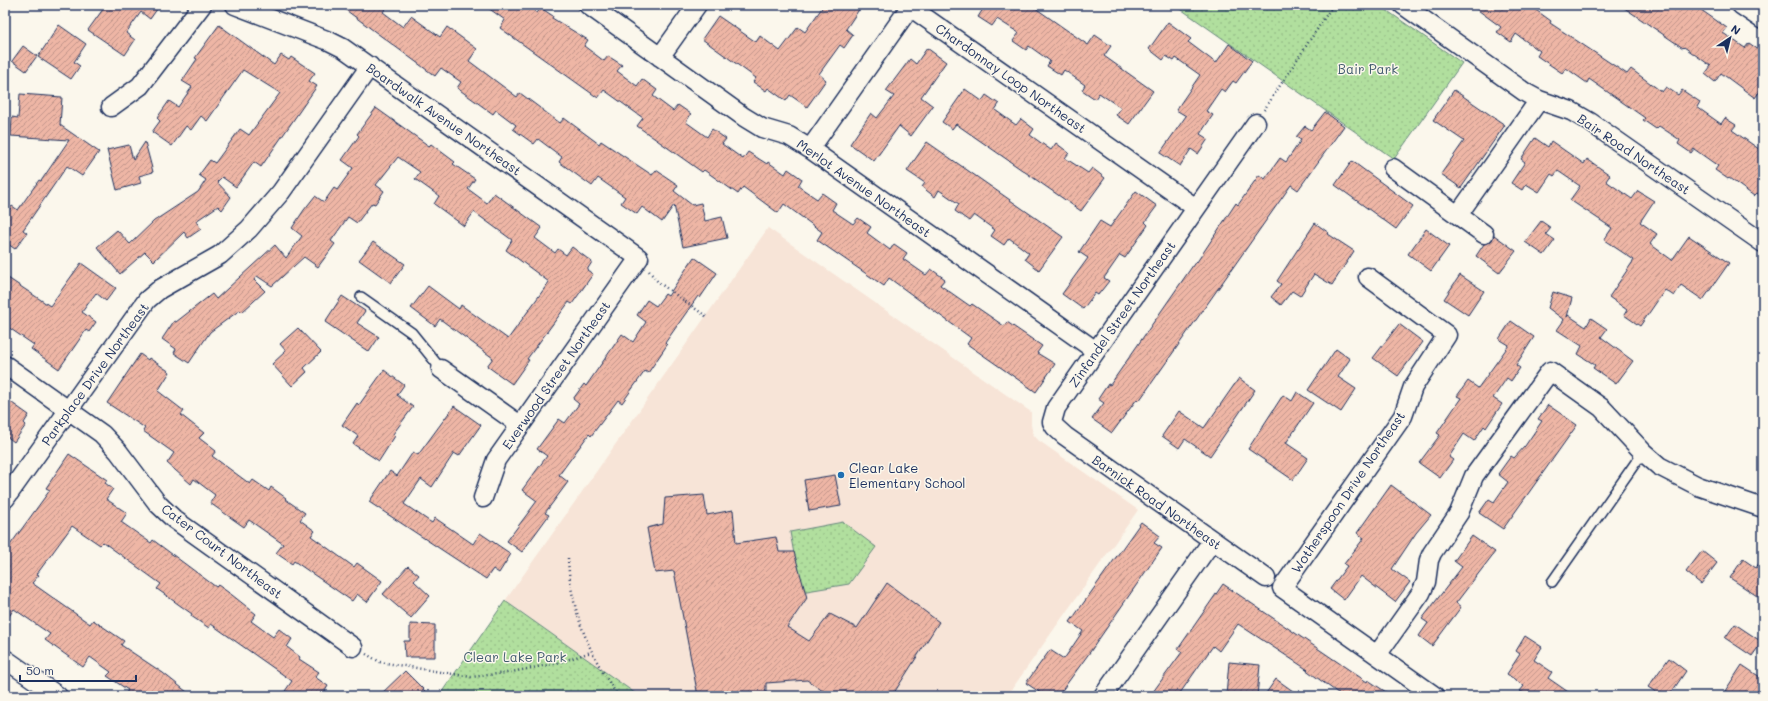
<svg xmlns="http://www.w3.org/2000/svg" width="1768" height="701" viewBox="0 0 1768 701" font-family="Mali,sans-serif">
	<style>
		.built { fill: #f7e4d7 }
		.park { fill: url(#park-dots); stroke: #66877e }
		.building { fill: url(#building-hatch); stroke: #1b2f5e }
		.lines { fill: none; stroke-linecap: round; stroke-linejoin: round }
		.lane-casing { stroke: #1b2f5e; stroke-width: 12 }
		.street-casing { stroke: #1b2f5e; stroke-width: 21 }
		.path { stroke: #1b2f5e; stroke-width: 2.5; stroke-dasharray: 1 3; stroke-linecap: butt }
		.lane { stroke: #fbf7ec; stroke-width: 9 }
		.street { stroke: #fbf7ec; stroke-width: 18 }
		.poi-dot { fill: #1f6fb2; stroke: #fbf7ec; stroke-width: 1.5 }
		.labels { text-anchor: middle; stroke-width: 3; stroke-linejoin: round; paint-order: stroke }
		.park-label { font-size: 13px; fill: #405b6e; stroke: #fbf7ec }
		.street-label { font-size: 13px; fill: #1b2f5e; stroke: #fbf7ec }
		.poi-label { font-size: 13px; fill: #1b2f5e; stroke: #fbf7ec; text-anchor: start }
	</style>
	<defs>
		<pattern id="park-dots" width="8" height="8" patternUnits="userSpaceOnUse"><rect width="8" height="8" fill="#b1df9e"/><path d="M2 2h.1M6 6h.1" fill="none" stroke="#98c08a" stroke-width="1.8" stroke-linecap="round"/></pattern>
		<pattern id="building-hatch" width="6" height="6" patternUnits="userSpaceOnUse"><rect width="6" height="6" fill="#eeb6a5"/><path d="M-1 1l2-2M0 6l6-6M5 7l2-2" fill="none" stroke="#c0948a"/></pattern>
	</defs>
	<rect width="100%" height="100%" fill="#fbf7ec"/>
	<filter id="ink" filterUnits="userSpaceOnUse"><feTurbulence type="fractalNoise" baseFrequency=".025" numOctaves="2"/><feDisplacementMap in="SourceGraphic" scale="8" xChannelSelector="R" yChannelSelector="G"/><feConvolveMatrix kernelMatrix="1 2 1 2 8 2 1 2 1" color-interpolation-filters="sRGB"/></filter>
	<g filter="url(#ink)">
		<path class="built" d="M768,228l263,184v13l2,9 5,6 100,70 -131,186h-368l-134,-95z"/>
		<path class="park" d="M1175,5h204l83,58 -68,96z
			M843,522l33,25 -27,37 -48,8 -11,-60z
			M505,601l134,95h-200z"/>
		<path class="building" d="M106,5h54l-10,14 -9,-7 -15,21 9,7 -10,15 -37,-25z
			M339,5h49l-5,7 20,15 8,-11 29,21 7,-10 30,22 -8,12 48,36 3,-4 40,30 4,-5 35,26 2,-3 51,34 4,-5 22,15 -4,6 18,14 9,-2 4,18 17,-4 5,21 -44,9 -9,-42 -12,17 -20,-15 -5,7 -16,-11 4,-6 -27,-19 -6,8 -33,-24 3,-5 -24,-18 -4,5 -21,-15 3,-4 -20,-15 -3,4 -36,-26 4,-6 -20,-14 -6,8z
			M484,5h42l11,8 4,-5 12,8 -1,2 36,22 -4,6 20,15 4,-5 14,9 -5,6 20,15 5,-7 15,11 -4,6 20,15 5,-6 13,9 -5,8 21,15 5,-8 14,10 -4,5 21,15 5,-7 19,12 1,-2 17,12 3,-5 14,10 -4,7 19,13 5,-6 14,10 -4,7 21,14 5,-6 13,9 -4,6 23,17 4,-6 13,9 -4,6 23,16 5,-6 14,10 -5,6 30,21 2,-2 32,22 3,-4 35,24 -5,7 18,11 -19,28 -69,-48 4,-6 -82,-60 -5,8 -67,-46 5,-8 -38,-28 -6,9 -35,-26 -5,7 -34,-24 -2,2 -65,-46 6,-8 -39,-28 -6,8 -98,-70 5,-8z
			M824,5h38l-16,24 7,6 -9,13 -4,-3 -21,29 7,6 -19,27 -17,-12 -4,6 -18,-13 -2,3 -13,-9 3,-4 -54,-39 16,-23 38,26 4,-6 20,15 18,-24 7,5z
			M977,5h54l57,40 7,-10 16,11 -7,10 49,35 -24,33 -13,-9 5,-7 -22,-15 -4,6 -13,-9 3,-5 -21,-15 -3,5 -14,-9 3,-5 -21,-15 -3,4 -13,-9 6,-8 -22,-14 -5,7 -14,-9 5,-8z
			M1471,5h58l22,16 -1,2 77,51 4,-5 31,23 4,-5 12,8 4,-5 18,12 -3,5 24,17 4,-6 11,7 -4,5 31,22v46l-6,-5 -3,3 -25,-18 -1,1 -13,-9 3,-4 -24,-17 -3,4 -13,-9 2,-4 -21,-14 -3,3 -13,-9 2,-2 -56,-39 -2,4 -21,-15 -4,5 -25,-17 3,-5 -24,-17 -5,8 -14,-10 4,-5z
			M1620,5h74l33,23 -4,5 22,15 4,-5 14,10v34l-8,11 -34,-25 -6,9 -10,-8 6,-8 -27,-19 -1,1z
			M1168,22l23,17 -3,3 28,21 13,-19 23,17 -16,22 -3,-2 -8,11 -4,-3 -15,22 7,4 -13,19 8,5 -10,15 -7,-5 -11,17 -20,-13 26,-37 -10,-6 24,-35 -24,-17 -2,3 -8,-5 -3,4 -14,-11z
			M59,25l27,19 -12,18 6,4 -9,13 -33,-22z
			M219,25l55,40 7,-10 8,5 2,-3 24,16 -6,8 8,5 -56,81 -7,-5 -18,25 -14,-10 -5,5 14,15 -9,13 -4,-4 -22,15 5,8 -13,9 -4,-6 -30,29 -9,-9 -25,22 -23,-27 20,-17 13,14 24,-23 44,-29 8,-12 -7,-5 11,-15 5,3 25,-34 9,6 31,-42 -37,-23 -36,51 -6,-5 -10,14 -5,-4 -14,20 -20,-14 8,-11 -3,-3 12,-17 9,6 14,-20 -10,-6 15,-22 -2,-1z
			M23,46l14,10 -11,15 -14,-10z
			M927,48l19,14 -25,35 12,9 -22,30 -12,-10 -25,35 -24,-17 21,-31 6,5 17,-22 -8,-5 24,-32 6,5z
			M965,89l17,12 4,-6 13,9 -4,6 21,15 5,-6 13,10 -4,6 21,15 5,-7 13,10 -4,5 23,15 4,-5 13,10 -24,33 -125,-87 -4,5 -10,-7z
			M1454,90l51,35 -44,63 -20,-14 23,-33 -31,-21z
			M20,94l42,3 -2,28 39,27 -17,24 -15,-10 -44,64 4,3 -12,16 -10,-7v-27l7,-9 6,4 21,-30 2,1 28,-41 -58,-4 1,-19 6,1z
			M376,108l53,38 2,-2 24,18 -2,2 22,15 -7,10 19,14 7,-10 48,35 -7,10 20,15 3,-4 8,6 6,-8 20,15 -5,8 6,4 -21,30 -3,-2 -42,57 2,1 -17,24 -25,-18 6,-8 -53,-39 -5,7 -24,-18 17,-22 31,23 2,-4 47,34 41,-57 -43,-32 6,-10 -38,-28 -10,14 -30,-22 5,-8 -24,-17 5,-7 -22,-15 -22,28 8,6 -9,13 -3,-1 -15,20 -9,-6 -17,24 4,3 -17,23 -14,-10 -32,29 -15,-10 -3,4 11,11 -23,21 -2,-2 -30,22 -21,31 -15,-10 2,-4 -14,-10 12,-18 2,1 36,-28 4,5 59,-54 11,13 16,-22 -10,-8 12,-18 11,-14 9,6 10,-14 3,2 16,-22 -11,-8 17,-24 -2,-2z
			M1325,112l19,14 -46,64 -7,-5 -152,216 -2,-2 -25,34 -20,-14 12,-16 -6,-4 10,-15 2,1 86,-124 1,1 39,-59 2,2 21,-30 6,4 15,-21 6,4 15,-22 -5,-3 9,-11 6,4z
			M1535,138l13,9 3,-6 33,23 3,-5 23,16 -4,6 26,18 6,-8 16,10 -14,21 17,12 -7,10 22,16 17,-24 40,27 -26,37 -22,-15 -7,11 -9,-6 -25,36 -16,-11 3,-5 -18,-13 25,-37 -30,-20 8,-12 -42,-28 10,-14 -22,-15 -4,5 -3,-2 -12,18 -13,-8 -4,6 -11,-7 14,-21 -4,-3z
			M145,142l8,30 -14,4 2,7 -24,7 -10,-40 22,-5 4,15z
			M927,142l136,95 -24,33 -14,-11 4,-6 -20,-15 -5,7 -13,-9 4,-6 -21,-15 -5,6 -14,-10 4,-7 -20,-14 -4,7 -13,-10 3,-4 -18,-12z
			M1352,161l61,45 -17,23 -61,-44z
			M1136,191l21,15 -12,16 3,3 -23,33 -5,-3 -16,23 5,3 -11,14 -3,-2 -12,16 -21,-15 26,-36 -9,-6 21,-31 10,6z
			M1541,221l10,7 -5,6 9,6 -11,15 -19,-13z
			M1315,223l14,10 -1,1 26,17 -22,34 -18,-11 -14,22 -8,-5 -11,14 -10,-8 10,-13 -4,-3z
			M1426,229l23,17 -18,25 -23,-17z
			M1494,235l22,16 -17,22 -23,-17 8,-12 8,-4z
			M373,242l32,22 -14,19 -32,-23z
			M694,257l23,16 -17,25 -2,-2 -33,47 2,2 -19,28 -3,-2 -23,32 -4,-3 -27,36 -2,-2 -30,41 9,7 -23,31 4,2 -27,37 -15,-11 30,-40 -15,-11 25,-34 -10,-7 22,-30 6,4 14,-19 -6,-5 11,-15 2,2 36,-52 11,8 13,-20 -9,-7 10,-15 9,6 9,-12 3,2z
			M81,263l35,25 -10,13 -10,-8 -14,19 14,10 -7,10 -3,-2 -27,39 -28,-20 3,-4 -29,-20v-49l45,30z
			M1460,275l24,16 -16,24 -24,-16z
			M1553,292l19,6 -5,19 1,-2 18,12 5,-9 16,11 -6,8 32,24 -17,23 -23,-16 2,-3 -17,-11 4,-8 -25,-16 7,-10 -16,-12z
			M342,296l23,15 -8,12 22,14 -10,15 -44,-30z
			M1511,321l23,16 -18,28 4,3 -9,13 -4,-3 -14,20 9,6 -16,24 -2,-2 -10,15 -10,-7 -15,23 4,3 -13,18 -21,-15 21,-28 -3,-2 24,-35 -4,-2 11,-15 10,7 31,-43 -10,-6z
			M1399,324l24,18 -25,34 -25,-18z
			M298,328l23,24 -17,16 3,4 -15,14 -20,-22 14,-13 -6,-7z
			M1336,349l14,10 -12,18 18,12 -15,23 -33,-22z
			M140,354l8,6 1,-2 21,14 -12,19 26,20 -3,4 23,18 -5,5 17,13 -4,5 38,28 3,-4 16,11 2,-4 15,11 -1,1 20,14 -5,7 15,11 -4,5 43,31 3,-4 25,18 -15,21 -10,-8 -5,7 -58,-40 -2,3 -16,-11 7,-9 -34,-24 -5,7 -34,-24 5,-8 -21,-16 -3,5 -24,-21 7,-10 -31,-22 2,-3 -38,-25z
			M384,370l20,15 -7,10 16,12 -20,27 2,2 -16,25 -26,-17 5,-8 -16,-11 15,-22 2,2z
			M1239,378l16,12 -45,66 -25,-17 -6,9 -17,-12 17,-25 25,17z
			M1297,392l16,11 -27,40 22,15 -15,22 -45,-31 35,-54 9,6z
			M5,398l24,17 -5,8 2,2 -12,17 -9,-7z
			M1548,405l29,20 -74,104 -24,-16 10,-14 5,3 14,-20 -10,-8 13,-18 3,2 11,-12 17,-25 -4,-2z
			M454,406l27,19 -22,31 -5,-3 -22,34 -11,-8 -17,25 28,19 3,-5 38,26 7,-11 31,21 -12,19 -6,-4 -7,10 -117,-77 21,-31 7,5 16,-24 5,3z
			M69,454l38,26 -2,3 8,6 -7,10 21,14 -6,9 30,21 2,-3 63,47 2,-2 14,10 24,19 -5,7 22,16 6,-8 13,10 -5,8 13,10 -1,2 20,13 -4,5 13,9 -6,10h-29l-8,-5 7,-10 -81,-57 -2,4 -18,-12 1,-2 -35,-25 4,-5 -58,-42 -3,3 -28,-19 -35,48 2,1 -7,8 58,41 3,-4 31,21 -3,4 42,28 29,23h-68l4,-6 -21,-14 4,-4 -21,-15 -7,10 -38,-27 5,-6 -36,-25 -9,13v-70l45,-62 -4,-2z
			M835,475l6,31 -32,5 -5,-31z
			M1391,485l40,30 -15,18 -24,36 18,13 -15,20 -34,-26 -17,24 -14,-11 17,-23 -3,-2 20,-26 -7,-5z
			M704,495l3,20 26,-5 3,33 40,-6 3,15h15l13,46 -20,29 22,14 21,-27 27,14 30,-45 52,39 -47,74h-62l-23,-16 -41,3v13h-44v-1l-24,1 -24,-125 -19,2 -8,-45 16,-4 2,-26z
			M1141,522l19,14 -6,7 8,5 -72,104 -32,44h-13l-19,-13 24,-33 14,9 19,-28 -13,-9z
			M1472,536l23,16 -39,51 5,4 -29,39 -13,-10 9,-13 -6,-4 40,-52 -8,-6z
			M1702,551l15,12 -16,21 -15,-12z
			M1763,557v43l-33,-22 13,-19 13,9z
			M408,566l11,9 -5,6 16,15 -19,22 -28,-24z
			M1223,584l144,98 1,-2 24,16h-50l-37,-27 3,1 -70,-46 -19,27 -6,-5 -35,50h-28l32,-44 -4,-3z
			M410,624l25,1v32h-30l-1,-16h6z
			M1735,624l27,18 -10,14 -27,-18z
			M1525,636l17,11 -8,13 18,12 -4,6 26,18h-46l-8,-5 4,-5 -17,-12 13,-20 -4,-3z
			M1669,658l17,13 -17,25h-7l-14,-9z
			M1229,662l31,3 -3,31h-31z
			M1742,665l21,14v17h-30l-8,-5z
			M405,671l25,25h-51z
			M1276,679l24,17h-36z"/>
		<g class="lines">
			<defs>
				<path id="lane" d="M361,297l51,36 29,36
					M1552,582l91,-130"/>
				<path id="street" d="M235,5l94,36 14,7 296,210 -143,202 -13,38
					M588,5l156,112 18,11 27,8 21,13 286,202
					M1403,5l123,88 13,7 32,11 19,11 173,121
					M1741,5l22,15
					M660,57l37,-52
					M111,107l29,-21 62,-81
					M1256,123l-200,285 -4,14 3,5 10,9 201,142
					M810,149l100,-142 286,201
					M1393,168l91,66
					M1458,215l81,-115
					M1368,277l79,58 -34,52 -10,29 -121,172 153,108
					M5,365l97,69 16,17 40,53 17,16 178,127
					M441,369l79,56
					M5,499l142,-199 13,-11 60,-34 29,-26 32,-37 89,-126
					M1377,655l44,-62 5,-11 3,-22 3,-7 27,-40 15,-37 76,-105 52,37 41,44 16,14 39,20 65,22
					M5,659l53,37
					M1103,696l109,-155"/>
			</defs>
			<use href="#lane" class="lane-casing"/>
			<use href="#street" class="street-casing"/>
			<path class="path" d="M1264,110l69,-105
				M649,271l9,11 49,35
				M568,558c2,51 21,96 50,138
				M366,654l14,8 91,15 35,-4 52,-10 33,-11"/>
			<use href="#lane" class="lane"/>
			<use href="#street" class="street"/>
		</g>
	</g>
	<circle class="poi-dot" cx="841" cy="475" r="4"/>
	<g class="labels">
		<g class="park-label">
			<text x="1368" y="74">Bair Park</text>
			<text x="515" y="662">Clear Lake Park</text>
		</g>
		<g class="street-label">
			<text transform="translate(1011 78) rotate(35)" y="5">Chardonnay Loop Northeast</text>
			<text transform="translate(444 119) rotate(35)" y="5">Boardwalk Avenue Northeast</text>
			<text transform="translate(1634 154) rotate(34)" y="5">Bair Road Northeast</text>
			<text transform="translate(864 188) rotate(35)" y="5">Merlot Avenue Northeast</text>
			<text transform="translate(1122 314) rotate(-55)" y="5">Zinfandel Street Northeast</text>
			<text transform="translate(95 374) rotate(-54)" y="5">Parkplace Drive Northeast</text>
			<text transform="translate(556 375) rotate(-55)" y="5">Everwood Street Northeast</text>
			<text transform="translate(1348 492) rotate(-56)" y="5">Wotherspoon Drive Northeast</text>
			<text transform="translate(1157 502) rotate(35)" y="5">Barnick Road Northeast</text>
			<text transform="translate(222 551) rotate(37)" y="5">Cater Court Northeast</text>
		</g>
		<g class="poi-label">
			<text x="849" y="473">Clear Lake<tspan x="849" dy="15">Elementary School</tspan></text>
		</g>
	</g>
	<rect width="1768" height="701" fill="none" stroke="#fbf7ec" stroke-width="20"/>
	<rect x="10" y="10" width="1748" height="681" fill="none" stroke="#1b2f5e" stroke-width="1.5" filter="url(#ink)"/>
	<g transform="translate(1730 38) rotate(35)" stroke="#fbf7ec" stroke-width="3" paint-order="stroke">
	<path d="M0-3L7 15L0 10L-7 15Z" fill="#1b2f5e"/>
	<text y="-6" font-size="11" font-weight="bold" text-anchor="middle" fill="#1b2f5e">N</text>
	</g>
	<path d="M20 675v6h116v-6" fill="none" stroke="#1b2f5e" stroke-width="2"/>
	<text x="26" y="675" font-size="12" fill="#1b2f5e" stroke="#fbf7ec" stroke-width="3" paint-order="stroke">50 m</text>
</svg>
